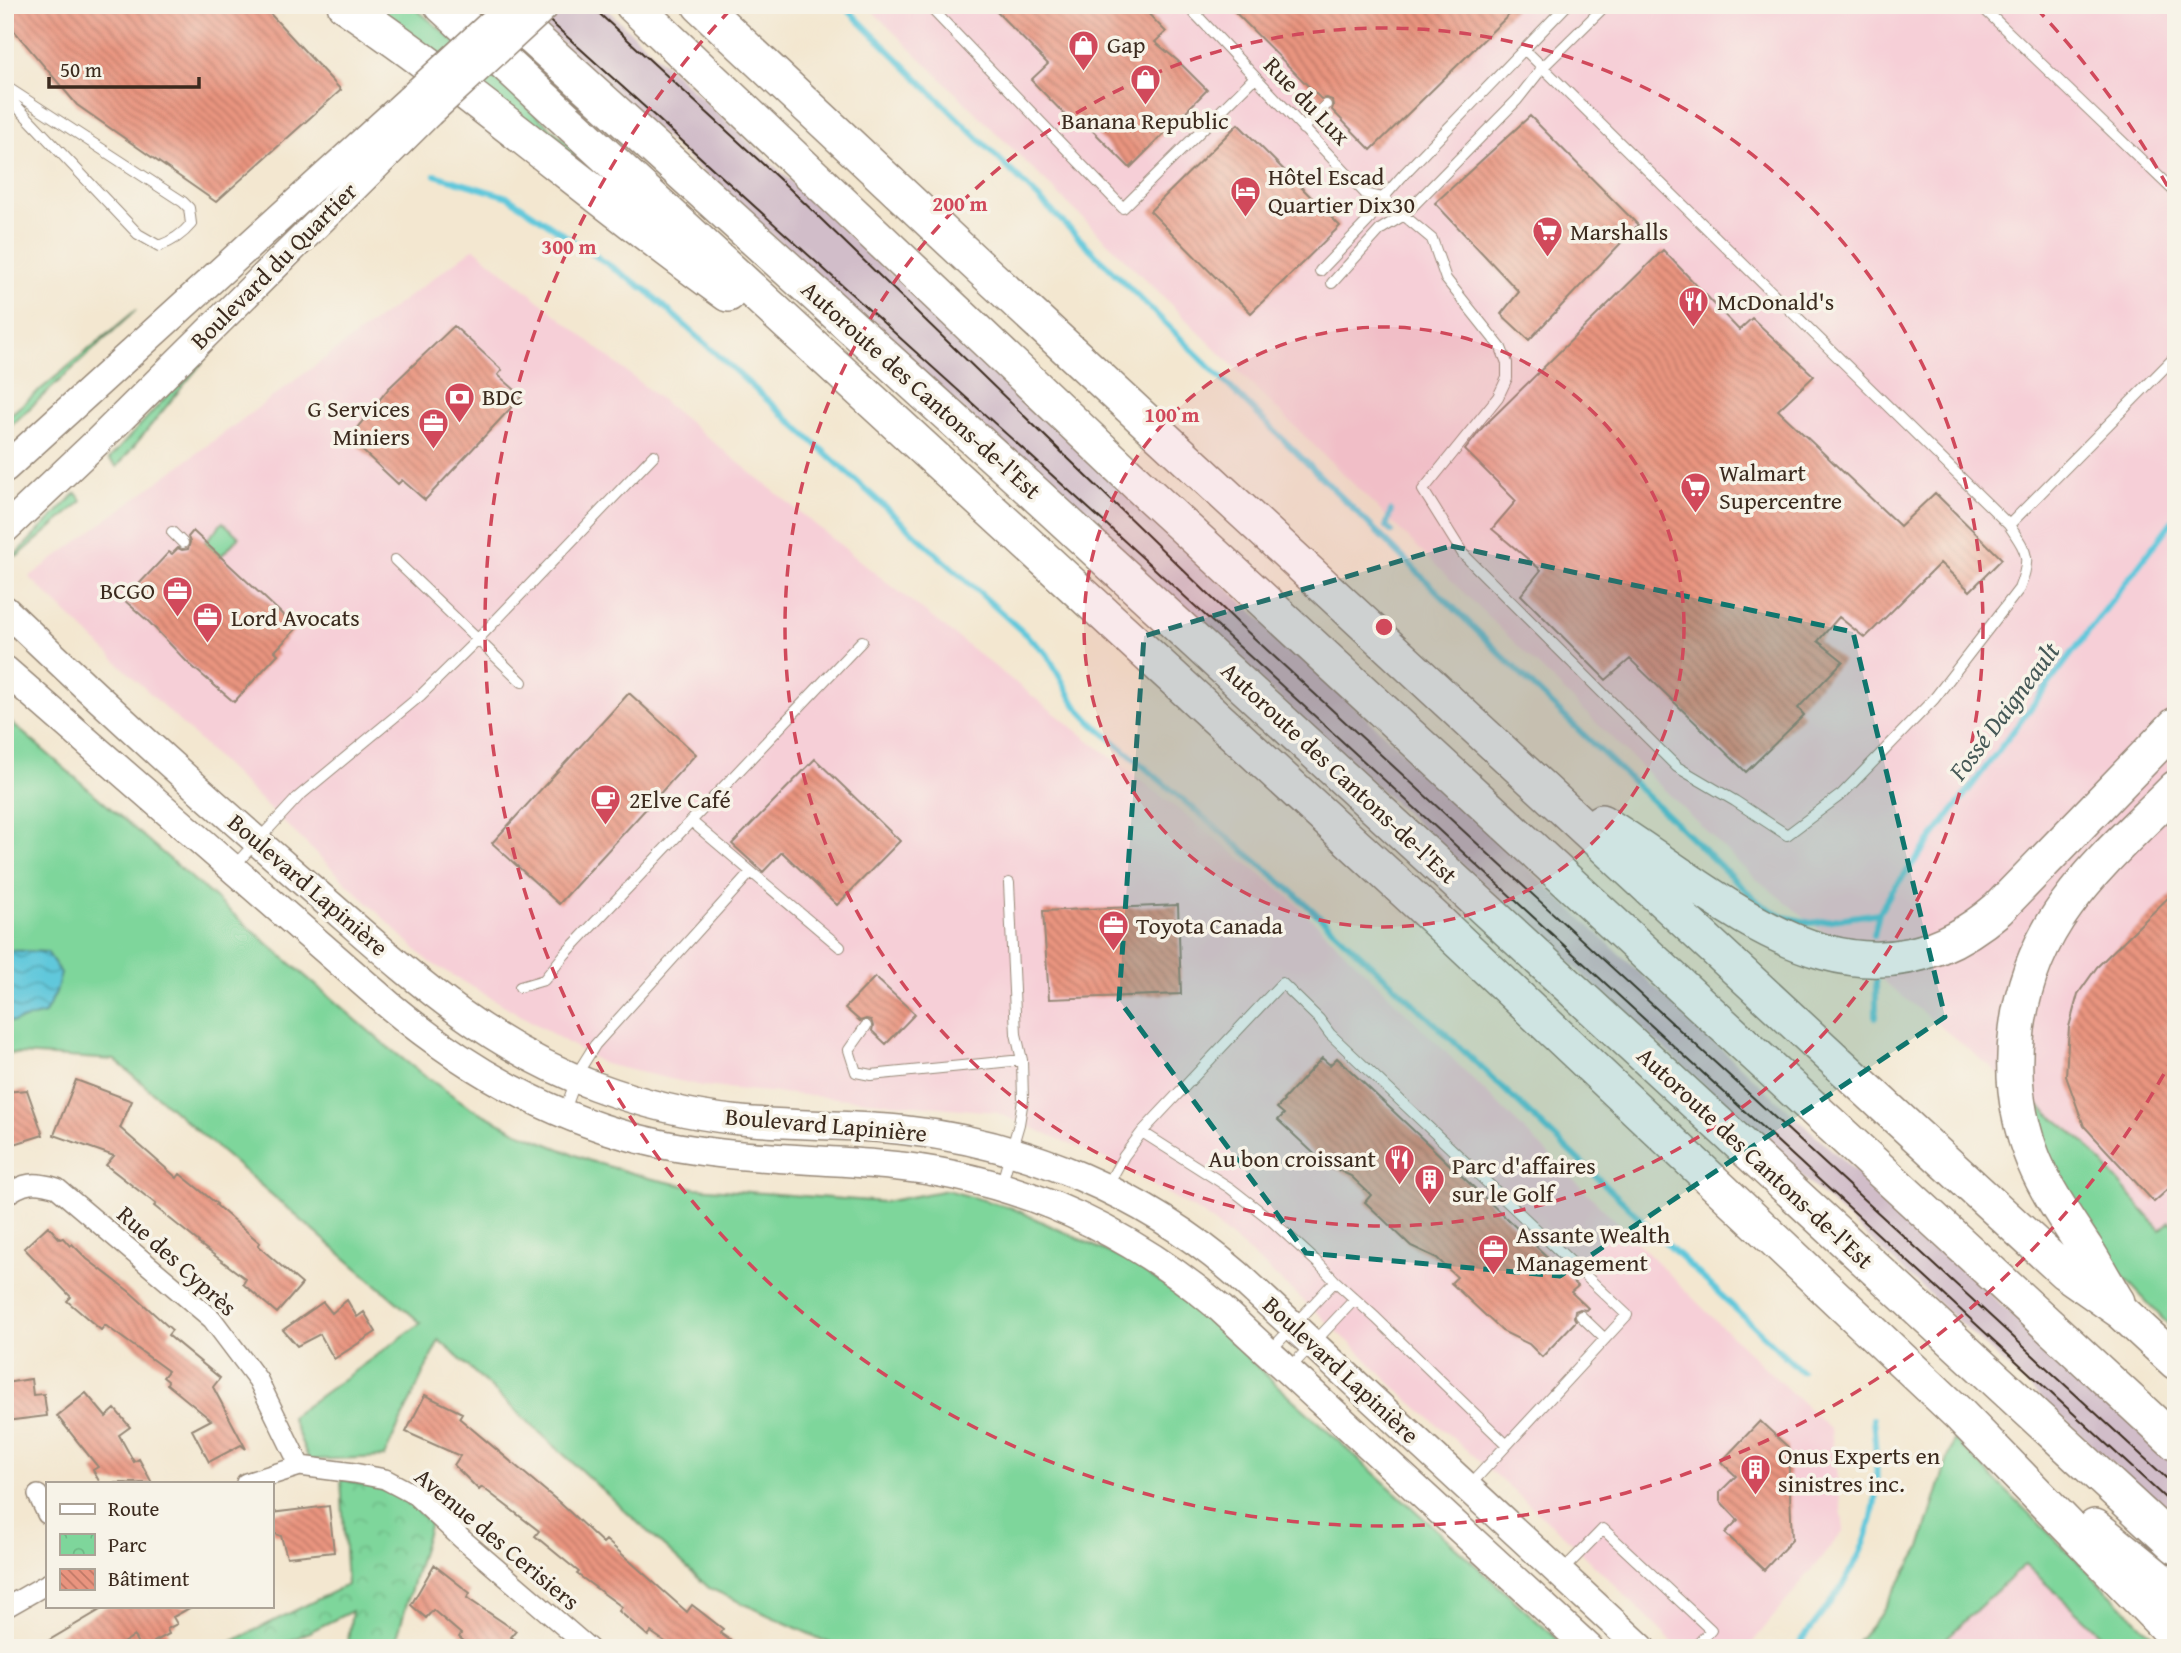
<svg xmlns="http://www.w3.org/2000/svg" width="2181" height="1653" viewBox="0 0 2181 1653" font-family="'Gentium Book Plus',serif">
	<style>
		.built { fill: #f6cfd7 }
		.railway { fill: #d1bdc9 }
		.green { fill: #7ed69b; stroke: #5c805c; stroke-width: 2 }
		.park { fill: url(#park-crowns); stroke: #5c805c; stroke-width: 2 }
		.water { fill: url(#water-waves); stroke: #4e797c; stroke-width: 2 }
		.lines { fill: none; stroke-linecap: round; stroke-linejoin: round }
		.stream { stroke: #60c8db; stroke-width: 6 }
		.building { fill: url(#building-back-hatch) }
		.lane-casing { stroke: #978877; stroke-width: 12 }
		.street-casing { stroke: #978877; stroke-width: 22 }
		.secondary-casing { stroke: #978877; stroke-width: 31 }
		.highway-casing { stroke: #978877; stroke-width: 38 }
		.lane { stroke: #fff; stroke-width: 10 }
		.street { stroke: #fff; stroke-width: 19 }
		.secondary { stroke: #fff; stroke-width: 28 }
		.highway { stroke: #fff; stroke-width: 35 }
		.tram { stroke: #3b2a1e; stroke-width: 2 }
		.secondary-bridge-casing { stroke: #978877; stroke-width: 31; stroke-linecap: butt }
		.secondary-bridge { stroke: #fff; stroke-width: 28 }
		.marked { fill: #0f766e; fill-opacity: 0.2; stroke: #0f766e; stroke-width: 5; stroke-dasharray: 14 9; stroke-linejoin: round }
		.ring { fill: none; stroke: #d1495b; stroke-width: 3.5; stroke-dasharray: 12 9 }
		.labels { text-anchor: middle; stroke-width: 7; stroke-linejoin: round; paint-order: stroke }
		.poi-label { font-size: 24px; fill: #3b2a1e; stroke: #f7f3e8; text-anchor: start }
		.street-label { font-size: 24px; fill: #3b2a1e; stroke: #f7f3e8 }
		.water-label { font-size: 26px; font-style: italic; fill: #465957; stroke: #f7f3e8 }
		.centre { fill: #d1495b; stroke: #f7f3e8; stroke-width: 3.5 }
		.ring-label { font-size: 21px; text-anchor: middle; font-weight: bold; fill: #d1495b; stroke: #f7f3e8; stroke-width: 7; stroke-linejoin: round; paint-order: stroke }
	</style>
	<defs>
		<pattern id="park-crowns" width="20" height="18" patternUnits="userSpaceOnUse" patternTransform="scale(1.75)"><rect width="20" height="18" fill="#7ed69b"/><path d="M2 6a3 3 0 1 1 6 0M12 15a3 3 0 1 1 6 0" fill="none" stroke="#6eb885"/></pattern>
		<pattern id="water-waves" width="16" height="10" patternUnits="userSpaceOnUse" patternTransform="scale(1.75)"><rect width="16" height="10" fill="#60c8db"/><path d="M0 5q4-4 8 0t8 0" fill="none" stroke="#50a3b1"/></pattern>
		<pattern id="building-back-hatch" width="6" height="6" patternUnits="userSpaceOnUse" patternTransform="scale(1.75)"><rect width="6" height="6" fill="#e9947f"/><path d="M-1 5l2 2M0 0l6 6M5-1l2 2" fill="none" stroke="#be7967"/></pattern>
	</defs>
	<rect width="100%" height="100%" fill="#f7f3e8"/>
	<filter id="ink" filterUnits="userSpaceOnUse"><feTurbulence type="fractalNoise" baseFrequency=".0143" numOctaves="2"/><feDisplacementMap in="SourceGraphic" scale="14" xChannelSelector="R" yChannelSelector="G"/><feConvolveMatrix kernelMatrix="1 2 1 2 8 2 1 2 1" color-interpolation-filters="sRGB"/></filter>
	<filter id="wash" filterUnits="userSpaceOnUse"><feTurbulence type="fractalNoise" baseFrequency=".00686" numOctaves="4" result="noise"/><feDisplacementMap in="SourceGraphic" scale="28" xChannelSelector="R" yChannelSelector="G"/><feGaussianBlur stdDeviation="1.57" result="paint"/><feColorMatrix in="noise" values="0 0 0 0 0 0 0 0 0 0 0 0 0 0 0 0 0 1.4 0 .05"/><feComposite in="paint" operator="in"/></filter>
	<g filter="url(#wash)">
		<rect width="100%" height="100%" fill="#f3e7d0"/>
		<path class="built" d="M866,5h1310v1221l-6,-5 -10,10 -76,-89 -335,-269z
			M474,248l396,321 420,328 425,423 116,110 13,100 -96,118h-70l-113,-112 -172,-150 -36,-37 -106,-95 -48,-40 -95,-54 -113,-48 -293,-26 -98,-22 -176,-103 -399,-384z
			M2025,1564l90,84h-179z"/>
		<path class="railway" d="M520,5h82l1128,1052 446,407v59l-491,-455z"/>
		<path class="green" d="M365,5h46l28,23 264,236z
			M136,310l-131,121v-12z
			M236,321l-119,146 -8,-8z
			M76,493l6,8 -64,55h-4z
			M223,522l16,15 -18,19 -16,-14z
			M5,717l379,327 38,30 49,34 47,24 72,29 59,17 46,10 189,14 63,-12 65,18 117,54 41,27 42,35 67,63 288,261h-727l-131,-60 -270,-248 -55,117 -75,3 -18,-43 130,-94 -306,-263 -110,-7z
			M2032,1100l52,42 76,88 10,-9 6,5v107l-61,-65 -68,-109z
			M1954,1439l211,209h-50l-90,-84 -89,84h-84l28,-33 40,-67z"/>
		<path class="park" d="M341,1479l44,11 21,10 24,23 -36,125h-47l5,-37 -76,37h-57l128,-63z"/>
		<path class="water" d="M5,950l42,2 14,21 -5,19 -11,22 -32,8 -8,-2z"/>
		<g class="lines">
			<path class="stream" d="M843,5l696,687 220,211 24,14 28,6 68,-10
				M435,175l73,22 138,93 401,364 29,52 17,18 202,170 134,124 372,353
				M1391,511l-5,16 6,5
				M1874,935l5,-22 13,-22 284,-375
				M1876,1017v-35
				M1796,1648c38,-50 76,-93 80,-158 2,-24 -1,-48 -3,-71"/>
		</g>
		<g id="blocks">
			<path class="building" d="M5,5h257l79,85 -125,112 -139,-97 -72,-85z
				M990,5h150l26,27 -11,10 23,19 29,29 -77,78 -46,-46 -6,6 -47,-48 17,-16z
				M1228,5h291l-148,145 -39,-40 1,-4 -1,-6 -5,-2 -6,1z
				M1530,116l108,109 -109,115 -28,-26 18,-22 -84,-89z
				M1238,124l102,102 -89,87 -101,-102z
				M1663,250l76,80 13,-12 62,58 -36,34 122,116 35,-33 67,66 -32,32 -30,-28 -75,75 -26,-21 -21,24 25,20 -45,47 6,7 -58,57 -116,-113 -24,21 -85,-85 20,-25 -49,-41 24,-28 -51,-51 18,-23z
				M454,326l48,44 -4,5 24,21 -97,104 -23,-20 -4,4 -49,-46 40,-50z
				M193,531l104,97 -22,23 3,3 -44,48 -47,-40 -38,-40 -25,-22 45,-48 3,2 6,-6 4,2 6,-1 2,-7 -2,-5z
				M629,693l67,61 -137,150 -67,-61z
				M815,759l85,82 -63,64 -55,-53 -19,20 -31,-28z
				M2176,890v292l-22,20 -70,-76 -18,-50 3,-49 9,-33 19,-27z
				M1178,905l3,89 -132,5 -6,-88z
				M875,977l40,37 -29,30 -14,-13 1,-5 -2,-6 -5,-1 -6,2 -15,-13z
				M1322,1058l8,7 7,-7 241,228 -7,6 17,16 -2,2 -6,-1 -5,2 -1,6 2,4 -34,36 -13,-13 -27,-13 -51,-48 6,-6 -11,-10 -9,-9 -26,-12 -46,-44 6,-7 -20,-19 -26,-12 -47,-44 6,-6 -7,-6 7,-7 -1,-1z
				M76,1080l56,21 -12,27 57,50 3,-4 37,30 -1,1 44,38 -2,3 44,38 -25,29 -34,-29 3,-5 -48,-36 1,-1 -45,-36 2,-2 -50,-39 8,-9 -60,-21z
				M27,1090l16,45 -38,12v-55z
				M48,1226l12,13 3,-1 7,8 2,-2 15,15 43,33 42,38 -4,5 52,43 -7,9 33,62 -5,-4 -32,17 -17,-32 19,-10 -44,-36 1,-3 -5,-4 5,-6 -63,-46 -4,5 -34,-29 4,-4 -47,-49z
				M347,1300l10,17 7,-5 12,20 -42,27 -14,-25 -23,12 -14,-16 40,-28 9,11z
				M31,1379l2,16 11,-1 3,22 -42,5v-38z
				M86,1393l20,24 9,-8 15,18 -11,8 15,27 5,-3 13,24h-52l-7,-13 5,-3 -41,-51z
				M425,1395l37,18 -3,5 101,85 43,40 3,-3 81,72 5,-7 31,24 -3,4 21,15h-67l-23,-16 -3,4 -29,-25 3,-4 -45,-33 2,-2 -44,-36 4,-5 -57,-44 -3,3 -25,-25 6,-9 -54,-24z
				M1760,1421l28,26 4,93 -28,30 -39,-37 13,-13 -18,-19v-9l16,-16 -15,-14z
				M329,1506l5,46 -47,5 -6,-21 -8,-3 -2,-20z
				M434,1565l36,28 -3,5 49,33 -5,6 16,11h-55l-13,-11 2,-3 -28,-24 -7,8 -15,-13z
				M107,1606h86l-20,11 4,7 -10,5 2,5 -15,8 3,6h-17l-6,-12 -19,12h-79z"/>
		</g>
	</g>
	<g filter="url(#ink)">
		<use href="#blocks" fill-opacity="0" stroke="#978877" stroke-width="2"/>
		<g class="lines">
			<defs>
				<path id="lane" d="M928,5l195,203 132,-131
					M1187,5l179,189 17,4 49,41 14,40 55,69 6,15v15l-9,19 -75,93 40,64 214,213 58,34 52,34 55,-41 92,-95 85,-110c13,-33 8,-36 -10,-64l-485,-476
					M1980,5l196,188
					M1196,15l9,-10
					M5,86l178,116 6,6 2,16c-9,11 -18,17 -32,22l-21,-12 -133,-140
					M1303,129l23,-24
					M1320,271l48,-50 15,-23 21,-24 163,-169
					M1332,283l49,-54 23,-14 113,-115 26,-33 63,-62
					M2009,525l167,-169
					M172,532l11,11
					M395,560l127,122
					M691,821l149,126
					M234,866l64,-69 122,-101 57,-56 177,-185
					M520,987l24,-7 21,-26 297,-313
					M866,1026l-17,24 7,22 15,3 151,-15
					M565,1110l15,-41 15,-24 156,-173
					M1142,1132l88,56 41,32 48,44 16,17 41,37 131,127
					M1001,1186l18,-62 4,-24 -1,-40 -6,-26 -7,-151
					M1107,1186l17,-30 18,-24 140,-149 37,36 11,15 297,281 -159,172
					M1581,1316l24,23
					M1271,1350l64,-69
					M1288,1370l67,-71
					M1562,1571l41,-42 108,101 -17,18"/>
				<path id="street" d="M5,1196c19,-14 29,-15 52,-8l155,131 46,61 42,86
					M246,1483l54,-17 54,7 31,6 30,16 47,44 127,109
					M38,1495l9,19
					M5,1608l42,-24"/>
				<path id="secondary" d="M5,468l405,-369
					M5,529l93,-88 331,-328
					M5,610c98,94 198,185 301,274 93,80 172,159 289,202 46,17 93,29 141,34 56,6 112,4 167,10 122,13 242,64 335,145l403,373
					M5,670l384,335c73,61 157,110 250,134 81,21 163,18 246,26 127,11 239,62 335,143l369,340"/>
				<path id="highway" d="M345,5c133,90 253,196 383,289
					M442,5l990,911 528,499 216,222
					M497,5l521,473 1158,1068
					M633,5l512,486 1031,952
					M700,5l274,257 916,849 175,161 57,40 54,50
					M1601,822c123,76 253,211 397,87l178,-184
					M2117,1302c-11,-18 -21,-37 -32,-54 -19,-29 -38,-56 -51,-87 -35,-84 -21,-184 33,-257 31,-43 72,-78 109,-116
					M2095,1527l81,66"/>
			</defs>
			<use href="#lane" class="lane-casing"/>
			<use href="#street" class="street-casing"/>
			<use href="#secondary" class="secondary-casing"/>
			<use href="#highway" class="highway-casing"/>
			<use href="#lane" class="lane"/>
			<use href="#street" class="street"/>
			<use href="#secondary" class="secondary"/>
			<use href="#highway" class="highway"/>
			<path class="tram" d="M532,5l575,520 1069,983
				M590,5l200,184 451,437 935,861"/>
			<defs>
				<path id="secondary-bridge" d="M410,99l102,-94
					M429,113l117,-108"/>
			</defs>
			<use href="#secondary-bridge" class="secondary-bridge-casing"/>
			<use href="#secondary-bridge" class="secondary-bridge"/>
		</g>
	</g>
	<path class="marked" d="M1451,546l402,86 92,385 -385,259 -254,-23 -187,-253 25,-364z"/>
	<circle cx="1384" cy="627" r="300" fill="#d1495b" fill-opacity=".12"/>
	<g class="ring">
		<circle cx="1384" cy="627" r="300"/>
		<circle cx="1384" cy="627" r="599"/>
		<path d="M2174 1056A899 899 0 1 1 732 8M2036 8A899 899 0 0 1 2174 198"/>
	</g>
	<defs>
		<symbol id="shop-pin" viewBox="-11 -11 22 30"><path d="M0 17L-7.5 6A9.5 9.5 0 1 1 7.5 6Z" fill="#d1495b" stroke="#f7f3e8"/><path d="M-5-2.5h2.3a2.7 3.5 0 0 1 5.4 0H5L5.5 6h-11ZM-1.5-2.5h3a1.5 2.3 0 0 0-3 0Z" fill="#fff"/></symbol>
		<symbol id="hotel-pin" viewBox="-11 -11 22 30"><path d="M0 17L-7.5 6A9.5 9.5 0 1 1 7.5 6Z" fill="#d1495b" stroke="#f7f3e8"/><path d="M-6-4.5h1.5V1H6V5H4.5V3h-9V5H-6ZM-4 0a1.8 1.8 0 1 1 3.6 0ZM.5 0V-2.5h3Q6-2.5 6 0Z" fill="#fff"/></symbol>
		<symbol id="supermarket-pin" viewBox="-11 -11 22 30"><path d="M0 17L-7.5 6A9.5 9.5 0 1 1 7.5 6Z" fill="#d1495b" stroke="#f7f3e8"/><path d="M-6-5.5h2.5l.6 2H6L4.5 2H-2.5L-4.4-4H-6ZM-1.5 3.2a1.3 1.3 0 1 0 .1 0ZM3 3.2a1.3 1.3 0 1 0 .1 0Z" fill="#fff"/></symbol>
		<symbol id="restaurant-pin" viewBox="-11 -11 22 30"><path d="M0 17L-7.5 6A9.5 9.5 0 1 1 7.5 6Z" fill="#d1495b" stroke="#f7f3e8"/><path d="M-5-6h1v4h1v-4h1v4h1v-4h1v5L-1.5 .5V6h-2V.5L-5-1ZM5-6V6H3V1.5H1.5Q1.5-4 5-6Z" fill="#fff"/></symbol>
		<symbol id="bank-pin" viewBox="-11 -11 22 30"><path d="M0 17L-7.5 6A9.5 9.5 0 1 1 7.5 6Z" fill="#d1495b" stroke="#f7f3e8"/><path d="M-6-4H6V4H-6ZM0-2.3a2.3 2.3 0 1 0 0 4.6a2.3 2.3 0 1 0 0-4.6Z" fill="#fff"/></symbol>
		<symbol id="office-pin" viewBox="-11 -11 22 30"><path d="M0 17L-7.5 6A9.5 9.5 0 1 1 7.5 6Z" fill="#d1495b" stroke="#f7f3e8"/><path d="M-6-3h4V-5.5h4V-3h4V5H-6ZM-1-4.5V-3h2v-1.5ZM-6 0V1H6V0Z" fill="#fff"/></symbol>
		<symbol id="cafe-pin" viewBox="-11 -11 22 30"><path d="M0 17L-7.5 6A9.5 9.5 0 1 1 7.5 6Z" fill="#d1495b" stroke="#f7f3e8"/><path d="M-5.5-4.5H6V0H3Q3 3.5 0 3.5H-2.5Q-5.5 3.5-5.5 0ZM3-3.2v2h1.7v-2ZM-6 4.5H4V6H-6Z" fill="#fff"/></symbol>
		<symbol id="building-pin" viewBox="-11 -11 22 30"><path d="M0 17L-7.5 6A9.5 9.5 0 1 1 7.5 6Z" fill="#d1495b" stroke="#f7f3e8"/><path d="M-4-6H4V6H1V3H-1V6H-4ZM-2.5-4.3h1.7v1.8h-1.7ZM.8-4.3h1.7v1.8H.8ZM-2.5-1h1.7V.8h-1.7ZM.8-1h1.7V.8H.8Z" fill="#fff"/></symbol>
	</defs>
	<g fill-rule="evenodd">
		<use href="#shop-pin" x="1066" y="28" width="35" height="47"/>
		<use href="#shop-pin" x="1128" y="62" width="35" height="47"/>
		<use href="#hotel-pin" x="1228" y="174" width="35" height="47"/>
		<use href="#supermarket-pin" x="1530" y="214" width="35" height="47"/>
		<use href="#restaurant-pin" x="1676" y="284" width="35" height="47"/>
		<use href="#bank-pin" x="442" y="380" width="35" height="47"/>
		<use href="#office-pin" x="416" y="406" width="35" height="47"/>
		<use href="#supermarket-pin" x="1678" y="470" width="35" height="47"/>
		<use href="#office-pin" x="160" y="574" width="35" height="47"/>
		<use href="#office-pin" x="190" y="600" width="35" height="47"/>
		<use href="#cafe-pin" x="588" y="782" width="35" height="47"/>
		<use href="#office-pin" x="1096" y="908" width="35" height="47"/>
		<use href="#restaurant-pin" x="1382" y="1142" width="35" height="47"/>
		<use href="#building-pin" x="1412" y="1162" width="35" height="47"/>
		<use href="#office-pin" x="1476" y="1232" width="35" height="47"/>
		<use href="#building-pin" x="1738" y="1452" width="35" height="47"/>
	</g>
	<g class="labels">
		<g class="poi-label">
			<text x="1107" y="53">Gap</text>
			<text x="1145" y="129" text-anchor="middle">Banana Republic</text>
			<text x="1268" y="185">Hôtel Escad<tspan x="1268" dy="28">Quartier Dix30</tspan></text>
			<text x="1570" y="240">Marshalls</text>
			<text x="1717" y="310">McDonald's</text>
			<text x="482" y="405">BDC</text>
			<text x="410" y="417" text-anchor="end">G Services<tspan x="410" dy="28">Miniers</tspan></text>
			<text x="1719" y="481">Walmart<tspan x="1719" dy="28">Supercentre</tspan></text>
			<text x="155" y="599" text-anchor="end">BCGO</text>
			<text x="231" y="626">Lord Avocats</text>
			<text x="629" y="808">2Elve Café</text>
			<text x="1136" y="934">Toyota Canada</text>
			<text x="1376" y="1167" text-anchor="end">Au bon croissant</text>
			<text x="1452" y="1174">Parc d'affaires<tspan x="1452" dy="28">sur le Golf</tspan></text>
			<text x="1516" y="1243">Assante Wealth<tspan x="1516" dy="28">Management</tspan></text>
			<text x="1778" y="1464">Onus Experts en<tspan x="1778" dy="28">sinistres inc.</tspan></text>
		</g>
		<g class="street-label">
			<text transform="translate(1307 101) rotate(46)" y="8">Rue du Lux</text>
			<text transform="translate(274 266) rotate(-45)" y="8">Boulevard du Quartier</text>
			<text transform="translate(921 390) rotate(42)" y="8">Autoroute des Cantons-de-l'Est</text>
			<text transform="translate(1339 773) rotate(43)" y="8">Autoroute des Cantons-de-l'Est</text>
			<text transform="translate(308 885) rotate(41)" y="8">Boulevard Lapinière</text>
			<text transform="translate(826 1125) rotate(5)" y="8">Boulevard Lapinière</text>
			<text transform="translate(1755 1158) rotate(43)" y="8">Autoroute des Cantons-de-l'Est</text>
			<text transform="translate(177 1261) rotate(42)" y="8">Rue des Cyprès</text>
			<text transform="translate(1341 1370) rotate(43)" y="8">Boulevard Lapinière</text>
			<text transform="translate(497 1539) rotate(40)" y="8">Avenue des Cerisiers</text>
		</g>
		<g class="water-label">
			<text transform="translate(2004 711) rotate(-53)" y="9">Fossé Daigneault</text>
		</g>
	</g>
	<circle cx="1384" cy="627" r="10" class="centre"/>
	<g class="ring-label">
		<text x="960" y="211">200 m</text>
		<text x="569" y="254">300 m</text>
		<text x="1172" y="422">100 m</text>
	</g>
	<rect width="2181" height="1653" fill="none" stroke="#f7f3e8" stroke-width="28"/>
	<rect x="46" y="1482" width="228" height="126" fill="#f7f3e8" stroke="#aca397" stroke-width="2"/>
	<rect x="60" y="1504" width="35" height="10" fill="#ffffff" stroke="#aca397" stroke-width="2"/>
	<text x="108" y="1516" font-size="21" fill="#3b2a1e">Route</text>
	<rect x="60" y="1534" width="35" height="21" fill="url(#park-crowns)" stroke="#aca397" stroke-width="2"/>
	<text x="108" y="1552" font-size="21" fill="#3b2a1e">Parc</text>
	<rect x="60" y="1569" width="35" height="21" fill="url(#building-back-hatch)" stroke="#aca397" stroke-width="2"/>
	<text x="108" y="1586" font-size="21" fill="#3b2a1e">Bâtiment</text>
	<path d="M49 77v10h150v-10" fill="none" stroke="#3b2a1e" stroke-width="3.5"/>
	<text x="60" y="77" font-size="21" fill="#3b2a1e" stroke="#f7f3e8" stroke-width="5" paint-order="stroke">50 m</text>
</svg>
